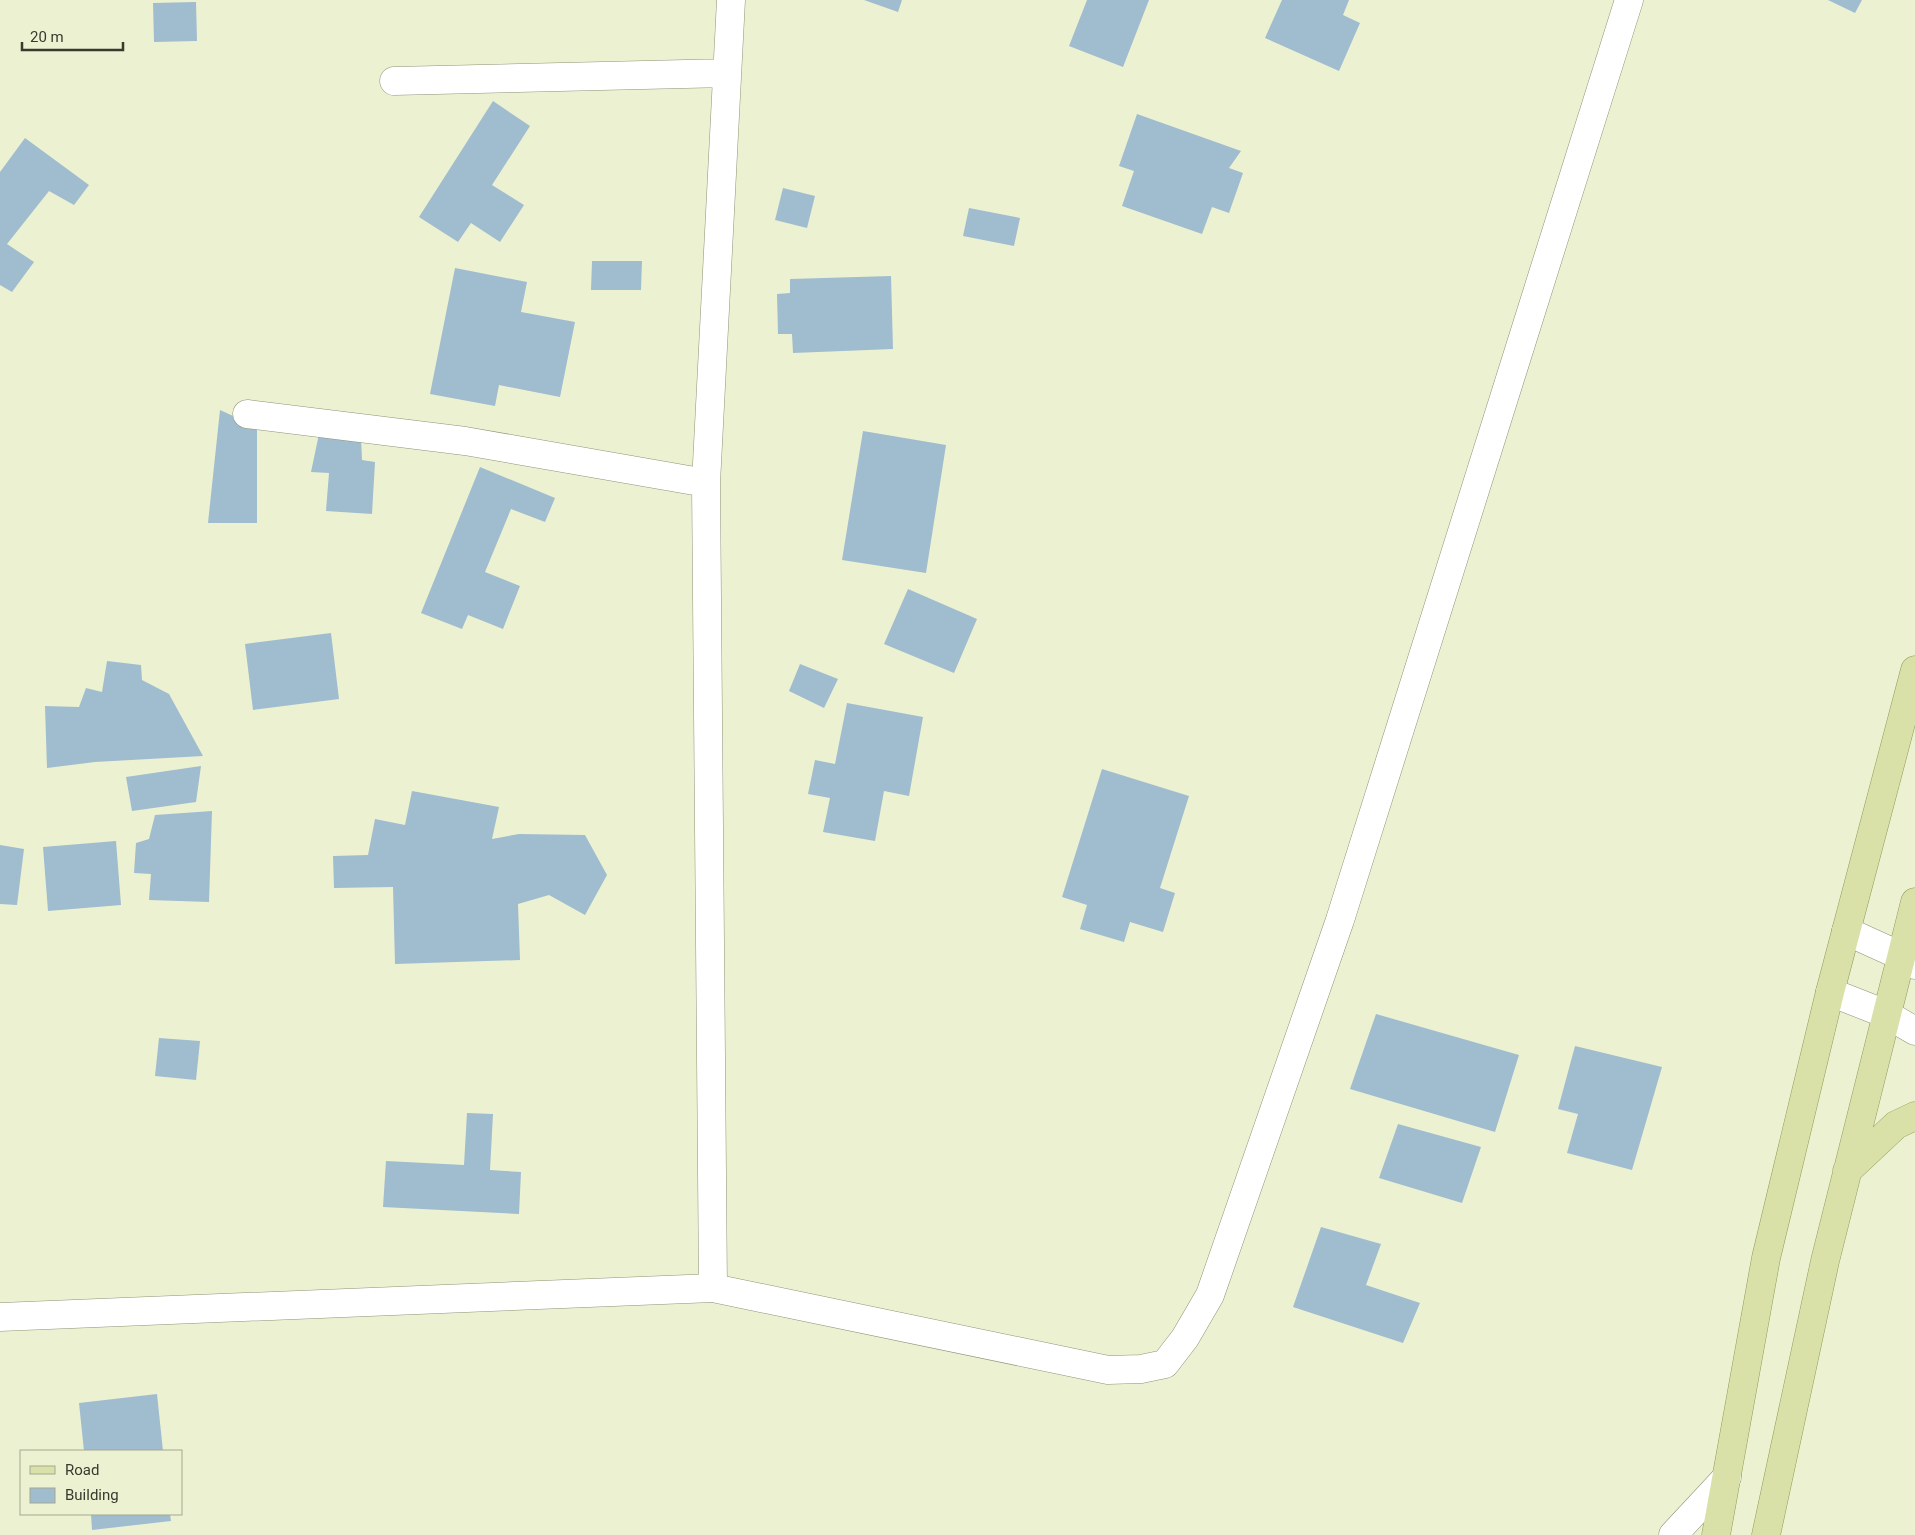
<svg xmlns="http://www.w3.org/2000/svg" width="1915" height="1535" viewBox="0 0 1915 1535" font-family="Roboto,sans-serif">
	<style>
		.building { fill: #a0bccf }
		.lines { fill: none; stroke-linecap: round; stroke-linejoin: round }
		.minor-casing { stroke: #8f9477; stroke-width: 29 }
		.tertiary-casing { stroke: #8f9477; stroke-width: 29 }
		.primary-casing { stroke: #919a58; stroke-width: 29 }
		.minor { stroke: #fff; stroke-width: 28 }
		.tertiary { stroke: #fff; stroke-width: 28 }
		.primary { stroke: #dae1a8; stroke-width: 28 }
	</style>
	<rect width="100%" height="100%" fill="#ecf1d2"/>
	<path class="building" d="M864,0h38l-4,12z
		M1087,0h62l-26,67 -54,-21z
		M1282,0h67l-6,15 17,8 -21,48 -74,-33z
		M1828,0h34l-7,13z
		M196,2l1,39 -43,1 -1,-39z
		M493,101l37,25 -38,59 32,20 -24,37 -29,-19 -13,19 -39,-25z
		M1137,114l104,37 -12,17 14,5 -14,40 -17,-6 -10,27 -80,-28 12,-35 -15,-5z
		M25,138l64,47 -15,20 -25,-14 -42,53 27,18 -22,30 -12,-7v-113z
		M783,188l32,8 -8,32 -32,-8z
		M969,208l51,10 -6,28 -51,-10z
		M592,261h50l-1,29h-50z
		M455,268l72,14 -6,30 54,10 -15,75 -61,-12 -4,21 -65,-12z
		M891,276l2,73 -100,4 -1,-19h-14l-1,-40 13,-1v-14z
		M220,410l37,17v96h-49z
		M863,431l83,14 -20,128 -84,-13z
		M319,434l42,3 1,23 13,2 -3,52 -46,-3 3,-38 -18,-1z
		M480,467l75,31 -10,24 -34,-13 -26,63 35,14 -17,43 -35,-14 -6,14 -41,-16z
		M908,589l69,30 -23,54 -70,-29z
		M331,633l8,66 -86,11 -8,-66z
		M107,661l34,4 1,15 27,14 34,62 -108,6 -48,6 -2,-62 34,1 7,-19 16,4z
		M800,664l38,15 -14,29 -35,-17z
		M847,703l76,14 -14,79 -25,-5 -9,50 -52,-9 7,-34 -22,-4 7,-34 20,4z
		M201,766l-5,36 -64,9 -6,-34z
		M1102,769l87,27 -29,92 15,5 -12,39 -33,-10 -6,20 -44,-13 7,-24 -25,-8z
		M412,791l87,16 -7,32 27,-5 66,1 22,40 -22,40 -36,-20 -31,9 2,56 -125,4 -2,-77 -59,1 -1,-32 35,-1 7,-36 30,6z
		M212,811l-3,91 -60,-2 2,-26 -17,-1 2,-30 13,-4 6,-24z
		M116,841l5,64 -73,6 -5,-64z
		M0,845l24,4 -7,56 -17,-1z
		M1376,1014l143,41 -24,77 -145,-43z
		M159,1038l41,3 -4,39 -41,-4z
		M1575,1046l87,21 -30,103 -65,-17 11,-39 -20,-5z
		M467,1113l26,1 -3,56 31,2 -2,42 -136,-7 3,-46 78,4z
		M1398,1124l83,23 -19,56 -83,-25z
		M1321,1227l60,17 -15,41 54,18 -17,40 -110,-36z
		M157,1394l6,57h-79l-5,-48z
		M91,1514h79l1,7 -79,9z"/>
	<g class="lines">
		<defs>
			<path id="minor" d="M394,81l333,-8
				M247,414l218,27 241,42
				M1846,931l55,25 14,9
				M1830,992l56,22 29,17
				M713,1288l-7,-805 25,-483
				M1673,1535l54,-58"/>
			<path id="tertiary" d="M0,1317l713,-29 395,82 33,-1 24,-5 20,-26 25,-43 130,-375 289,-920"/>
			<path id="primary" d="M1847,1171l49,-46 19,-9
				M1716,1535l50,-277 64,-266 85,-322
				M1766,1535l59,-274 90,-359"/>
		</defs>
		<use href="#minor" class="minor-casing"/>
		<use href="#tertiary" class="tertiary-casing"/>
		<use href="#primary" class="primary-casing"/>
		<use href="#minor" class="minor"/>
		<use href="#tertiary" class="tertiary"/>
		<use href="#primary" class="primary"/>
	</g>
	<rect x="20" y="1450" width="162" height="65" fill="#ecf1d2" stroke="#a4a890"/>
	<rect x="30" y="1466" width="25" height="8" fill="#dae1a8" stroke="#a4a890"/>
	<text x="65" y="1475" font-size="15" fill="#383a2e">Road</text>
	<rect x="30" y="1488" width="25" height="15" fill="#a0bccf" stroke="#a4a890"/>
	<text x="65" y="1500" font-size="15" fill="#383a2e">Building</text>
	<path d="M22 42v8h101v-8" fill="none" stroke="#383a2e" stroke-width="2.5"/>
	<text x="30" y="42" font-size="15" fill="#383a2e" stroke="#ecf1d2" stroke-width="4" paint-order="stroke">20 m</text>
</svg>
